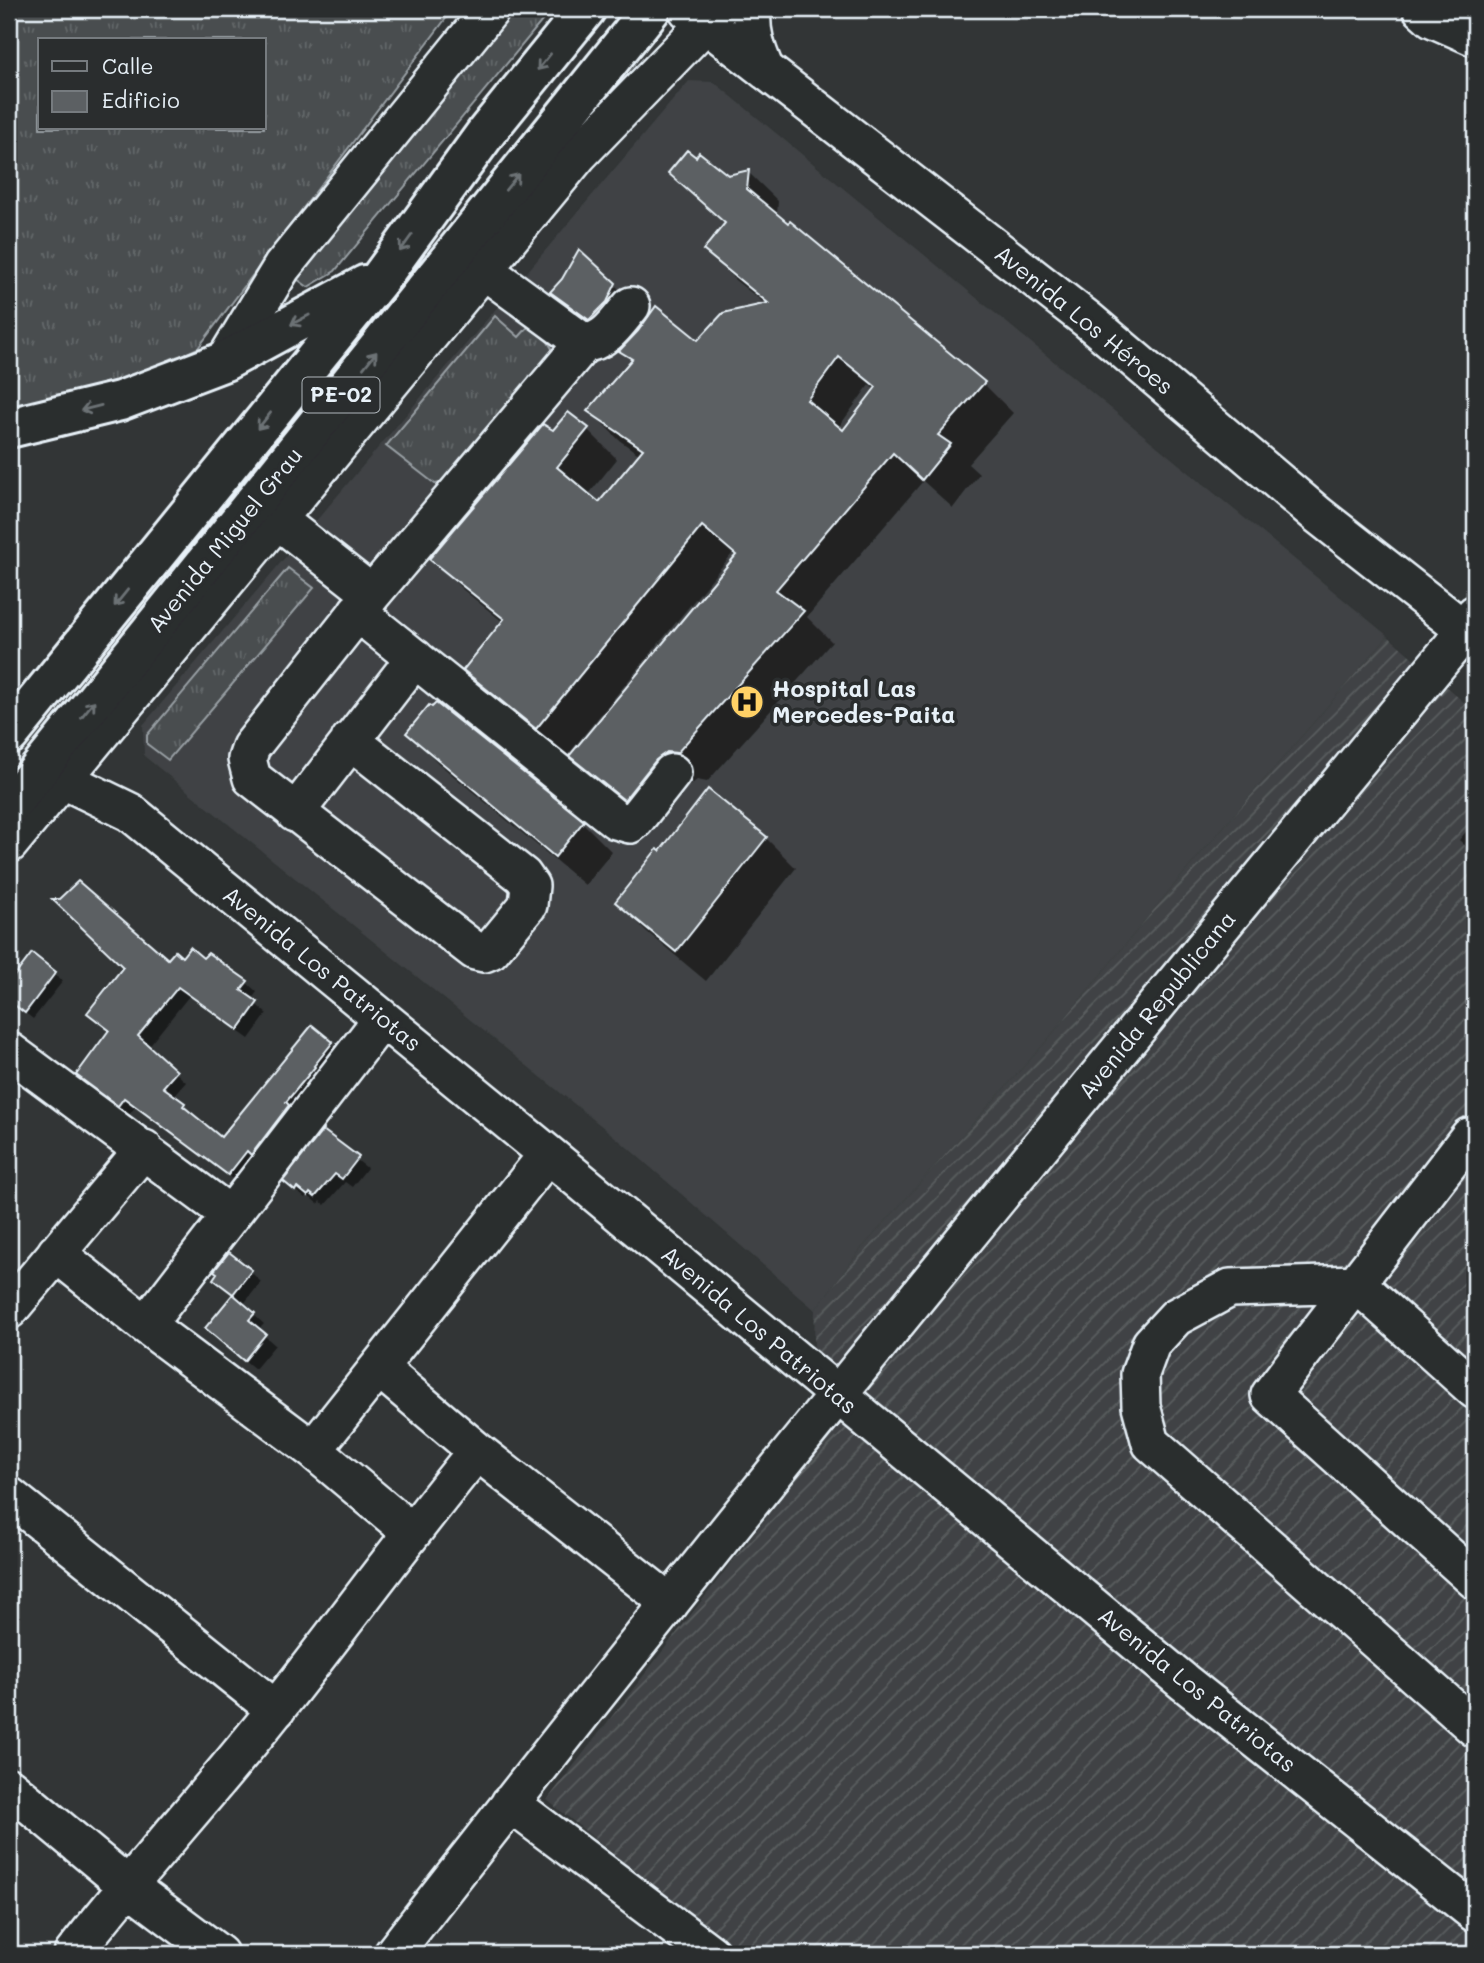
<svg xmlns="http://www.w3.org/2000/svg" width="1484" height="1963" viewBox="0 0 1484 1963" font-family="Mali,sans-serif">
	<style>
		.built { fill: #3f4244 }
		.industrial { fill: url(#industrial-furrows) }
		.grass { fill: url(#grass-tufts); stroke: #989fa4; stroke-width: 2; fill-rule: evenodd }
		.shadow { fill: #0007; fill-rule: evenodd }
		.building { fill: #5c6063; stroke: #e8f1f8; stroke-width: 2; fill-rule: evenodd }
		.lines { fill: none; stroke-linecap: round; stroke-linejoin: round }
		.minor-casing { stroke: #e8f1f8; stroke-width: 42 }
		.highway-casing { stroke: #e8f1f8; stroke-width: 44 }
		.minor { stroke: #2a2d2e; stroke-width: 37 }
		.highway { stroke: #2a2d2e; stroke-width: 38 }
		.oneway { stroke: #6c7275 }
		.labels { text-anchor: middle; stroke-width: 7; stroke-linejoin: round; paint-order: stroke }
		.shield { fill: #2a2d2e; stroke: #afb6bb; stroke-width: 2 }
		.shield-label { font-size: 21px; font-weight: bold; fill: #e8f1f8 }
		.street-label { font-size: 23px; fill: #e8f1f8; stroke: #2a2d2e }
		.poi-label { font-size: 23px; font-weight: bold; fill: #e8f1f8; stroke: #2a2d2e; text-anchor: start }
	</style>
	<defs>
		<pattern id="industrial-furrows" width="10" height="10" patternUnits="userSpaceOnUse" patternTransform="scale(1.75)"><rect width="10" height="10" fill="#3f4244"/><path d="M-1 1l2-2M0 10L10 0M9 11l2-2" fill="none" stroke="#5b5e60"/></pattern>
		<pattern id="grass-tufts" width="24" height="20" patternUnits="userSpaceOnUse" patternTransform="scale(1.75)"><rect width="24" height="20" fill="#494d4f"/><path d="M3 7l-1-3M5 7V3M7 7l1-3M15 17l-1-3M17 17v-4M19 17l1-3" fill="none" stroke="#636769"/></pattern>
	</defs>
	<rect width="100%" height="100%" fill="#323536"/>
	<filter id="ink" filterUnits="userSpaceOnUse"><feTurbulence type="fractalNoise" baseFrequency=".0143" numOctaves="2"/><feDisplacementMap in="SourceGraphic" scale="14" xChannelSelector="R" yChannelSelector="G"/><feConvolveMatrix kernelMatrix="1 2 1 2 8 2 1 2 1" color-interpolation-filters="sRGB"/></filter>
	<g filter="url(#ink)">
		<path class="built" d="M689,81l25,1 674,554 -209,243 -135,165 -183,205 -46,61 -195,-169 -476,-385 -1,-31z"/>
		<path class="industrial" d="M1388,636l87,76v1242h-738l-190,-154 263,-339 5,-151 46,-61 183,-205 135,-165z"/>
		<path class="grass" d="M9,9h444l-255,339 -84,39 -105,26zM40,40h224v88h-224z
			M508,9h44l-217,262 -27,16 -11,-8z
			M495,316l24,21 10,-11 19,16 6,10 -113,131 -6,1 -49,-38z
			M288,568l26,20 -146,172 -21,-16v-9z"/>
		<path class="shadow" d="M748,172l30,29 -1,14 206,168 30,30 -45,51 11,10 -26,34 -30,-27 -116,136 25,25 -125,140 -10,-2 -12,9 -30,39 -54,-43 -29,-30 165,-197 -5,-4 -166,203 -71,-58 -30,-29 38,-48 -42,-34 -29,-30 121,-125 35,-3 29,29 -29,36 12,9 40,-49 -21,-15 -29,-29 42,-49 -11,-11 78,-8 68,-38 -32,-25 -29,-30 20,-25 -56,-52 58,4zM869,385l7,5 -32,43 -6,-5z
			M579,252l40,37 -8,18 -17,17 -37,-27 6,-17z
			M409,733l173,89 30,30 -27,33 -147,-122z
			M708,792l58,46 30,30 -90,113 -60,-50 -29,-29 43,-49z
			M1475,821v34l-16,-15z
			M33,956l30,25 -30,38 -24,-19v-14z
			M182,959l21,1 43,22 11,10 -6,8 16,14 -18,25 -60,-43 -41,51 38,35 -13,15 48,42 111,-96 10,10 -103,131 -104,-77 -6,8 -50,-40 31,-44 -20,-18 78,-51z
			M323,1133l44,35 -15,19 -7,-5 -20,23 -5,-4 -2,3 -11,-9 -2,3 -10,-8z
			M251,1272l10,10 -18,23 21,19 -6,6 17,15 -20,24 -38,-31 17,-42 -19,-18z"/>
		<path class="building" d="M687,150l9,7 3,-5 29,23 21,-5 -2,19 41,34 2,-2 195,161 -47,53 13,9 -29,36 -29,-27 -117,137 28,21 -127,142 -10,-1 -11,8 -32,40 -55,-44 167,-201 -34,-29 -166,203 -73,-59 41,-51 -75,-60 114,-135 10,6 15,-18 21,16 -32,39 42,35 44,-53 -56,-38 45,-52 -13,-8 19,-20 18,-25 42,34 25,-27 45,-10 -65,-53 22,-27 -57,-50zM839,357l37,30 -33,43 -36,-30z
			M579,249l37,34 -9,19 -18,18 -39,-28 12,-13z
			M436,703l148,118 -29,36 -149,-124 23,-28 3,2z
			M708,789l59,48 -91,115 -61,-50 42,-53 3,2z
			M78,881l90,78 7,-8 7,6 8,-10 13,11 5,-5 40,28 -7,9 17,12 -20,28 -60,-43 -40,49 39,35 -14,16 22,16 -2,3 38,31 91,-112 21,17 -19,24 1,1 -29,35 3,3 -38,50 -4,-4 -19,24 -104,-77 -6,8 -42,-31 33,-45 -22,-17 36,-46 -71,-68h7z
			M32,953l24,19 -31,41 -16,-12v-18z
			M323,1130l36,27 -17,22 -7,-5 -20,23 -5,-4 -2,3 -11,-9 -2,4 -12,-10z
			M229,1252l23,18 -19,24 -20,-15 4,-6 -3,-2z
			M233,1294l22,19 -6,7 17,14 -22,27 -39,-33z"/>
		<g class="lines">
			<defs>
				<path id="minor" d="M752,9c-2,23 4,40 13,61
					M1422,9l10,9 43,19
					M688,10l400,310 230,195 157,123
					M484,270l100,73c22,-1 34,-22 47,-37
					M225,361l57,-94 209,-258
					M278,520l94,74
					M357,612l259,208 14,4 5,-4 37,-47
					M350,740l173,136 7,10 -2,19 -37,45 -7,3 -9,-2 -223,-173 -5,-19 4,-12 121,-153 212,-251
					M30,780l32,-1 68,33 418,342 637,529 290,230
					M295,813l120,-155
					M9,844l570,-690 126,-130 13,-15
					M9,1051l220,163
					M1475,1138l-6,-1 -199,258 205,185
					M56,1253l90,72 167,125 98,82
					M9,1310l135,-161
					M146,1325l236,-306
					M379,1368l98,83 193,152
					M1475,1390l-118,-106 -127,4 -54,29 -25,27 -11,30 1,32 10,37 324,285
					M313,1450l235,-296
					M9,1496l267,214
					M9,1787l118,98 92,69
					M510,1803l201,151
					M73,1954c65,-84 138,-162 204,-246 67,-85 131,-173 200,-257
					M393,1954c348,-449 711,-885 1072,-1323l10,-17"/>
				<path id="highway" d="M9,428l111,-27 105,-40 140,-76
					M9,735l373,-459 106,-146 98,-121
					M9,807l642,-798"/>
			</defs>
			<use href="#minor" class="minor-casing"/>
			<use href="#highway" class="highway-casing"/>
			<use href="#minor" class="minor"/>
			<use href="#highway" class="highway"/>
		</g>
		<defs><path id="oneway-shaft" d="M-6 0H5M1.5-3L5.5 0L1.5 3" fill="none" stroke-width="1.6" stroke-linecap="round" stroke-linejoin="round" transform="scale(1.75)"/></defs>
		<g class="oneway">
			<use href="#oneway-shaft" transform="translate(544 62) rotate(129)"/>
			<use href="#oneway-shaft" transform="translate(512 182) rotate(-51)"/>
			<use href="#oneway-shaft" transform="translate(406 243) rotate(126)"/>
			<use href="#oneway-shaft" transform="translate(300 320) rotate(152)"/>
			<use href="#oneway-shaft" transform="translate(370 360) rotate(-51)"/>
			<use href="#oneway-shaft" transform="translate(91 408) rotate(166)"/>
			<use href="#oneway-shaft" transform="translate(264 421) rotate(129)"/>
			<use href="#oneway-shaft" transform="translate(121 598) rotate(129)"/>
			<use href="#oneway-shaft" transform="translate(88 709) rotate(-51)"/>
		</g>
	</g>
	<defs>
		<symbol id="hospital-disc" viewBox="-11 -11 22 22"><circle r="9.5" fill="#ffd166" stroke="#2a2d2e"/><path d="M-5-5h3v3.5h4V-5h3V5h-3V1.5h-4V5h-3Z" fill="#111"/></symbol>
	</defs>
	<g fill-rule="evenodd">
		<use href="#hospital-disc" x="728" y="683" width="38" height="38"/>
	</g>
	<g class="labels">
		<rect class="shield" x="302.5" y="377.5" width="77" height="35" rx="5"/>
		<g class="shield-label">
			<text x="341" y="402">PE-02</text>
		</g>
		<g class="street-label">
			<text transform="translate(1084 320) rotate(39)" y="8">Avenida Los Héroes</text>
			<text transform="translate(225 540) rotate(-51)" y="8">Avenida Miguel Grau</text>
			<text transform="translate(322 969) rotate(39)" y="8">Avenida Los Patriotas</text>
			<text transform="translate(1157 1005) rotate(-51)" y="8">Avenida Republicana</text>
			<text transform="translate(759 1330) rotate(40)" y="8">Avenida Los Patriotas</text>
			<text transform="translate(1197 1690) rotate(39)" y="8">Avenida Los Patriotas</text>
		</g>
		<g class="poi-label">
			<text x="772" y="697">Hospital Las<tspan x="772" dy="26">Mercedes-Paita</tspan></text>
		</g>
	</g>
	<rect width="1484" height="1963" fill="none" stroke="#2a2d2e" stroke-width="35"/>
	<rect x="18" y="18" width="1449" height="1928" fill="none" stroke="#e8f1f8" stroke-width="2.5" filter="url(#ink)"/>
	<rect x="38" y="38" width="228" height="91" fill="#2a2d2e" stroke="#767b7f" stroke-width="2"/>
	<rect x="52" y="61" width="35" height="10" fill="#2a2d2e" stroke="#767b7f" stroke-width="2"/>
	<text x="102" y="74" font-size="21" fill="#e8f1f8">Calle</text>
	<rect x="52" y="91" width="35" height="21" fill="#5c6063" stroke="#767b7f" stroke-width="2"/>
	<text x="102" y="108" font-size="21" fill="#e8f1f8">Edificio</text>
</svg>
